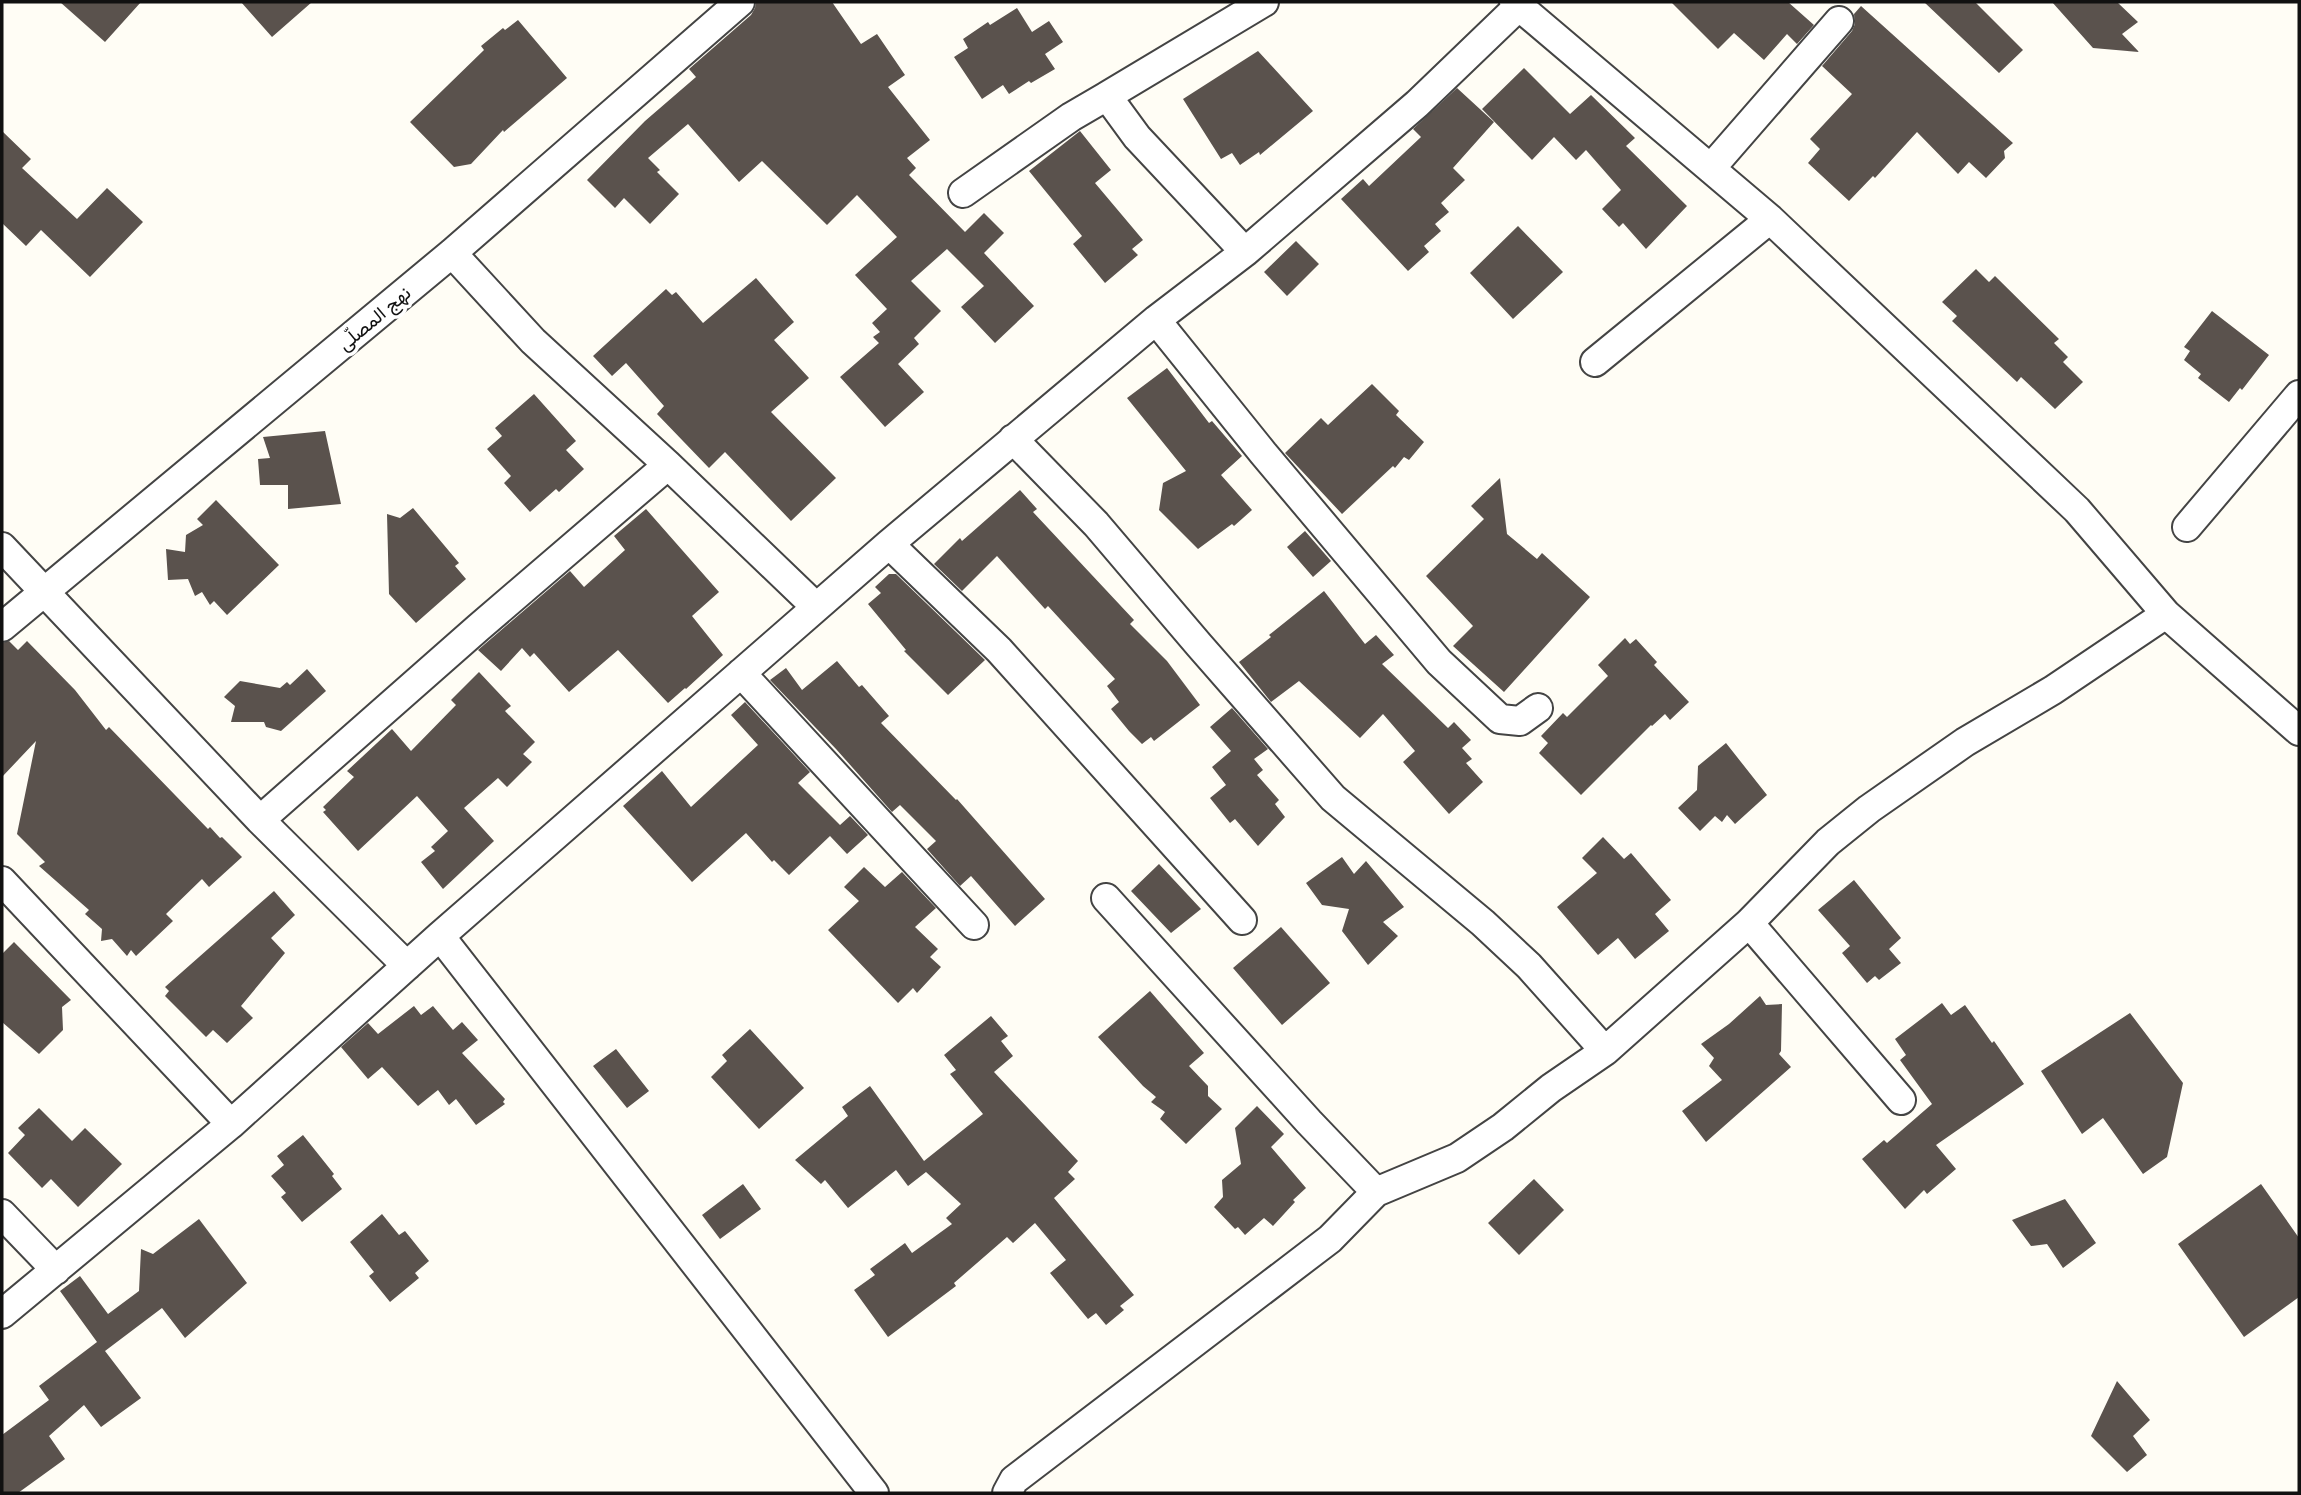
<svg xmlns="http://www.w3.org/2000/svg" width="2301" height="1495" viewBox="0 0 2301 1495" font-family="'Playfair Display',Vazirmatn,serif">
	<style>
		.building { fill: #5a524d }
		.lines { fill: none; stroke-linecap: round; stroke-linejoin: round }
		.street-casing { stroke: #444; stroke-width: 32 }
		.street { stroke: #fff; stroke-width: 28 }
		.labels { text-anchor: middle; stroke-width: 7; stroke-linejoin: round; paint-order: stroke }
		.street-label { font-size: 19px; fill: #111; stroke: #fff }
	</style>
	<rect width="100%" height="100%" fill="#fffdf5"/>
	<path class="building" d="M60,2h81l-36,40z
		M241,2h71l-40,35z
		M756,2h76l29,42 16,-10 28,41 -17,12 42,53 -23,18 9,10 -7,7 56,57 19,-19 20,20 -20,20 50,53 -39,37 -34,-36 23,-21 -37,-37 -36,32 30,30 -27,27 5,6 -21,20 26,28 -39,35 -45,-50 39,-34 -6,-6 7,-5 -8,-9 15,-14 -32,-34 42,-38 -40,-42 -30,30 -65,-64 -23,21 -51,-58 -40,34 12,12 -3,2 22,22 -29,30 -26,-26 -9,10 -28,-28 58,-59 51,-44 -7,-8 62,-54 4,-7z
		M1671,2h117l26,23 -17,19 -10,-10 -23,26 -30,-27 -16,16z
		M1924,2h51l48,48 -24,23z
		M2052,2h65l21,20 -16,12 17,18 -46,-4z
		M1861,6l152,137 -9,8 1,7 -19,20 -17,-16 -11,12 -41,-42 -42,46 -2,-2 -24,25 -41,-38 12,-14 -10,-10 42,-45 -30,-28 30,-35 3,-7 -1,-10z
		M1017,8l15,24 17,-11 14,21 -18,12 10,15 -24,14 -2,-2 -20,13 -6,-9 -21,14 -28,-42 14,-9 -5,-9 25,-17 2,3z
		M518,20l49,58 -63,54 -1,-2 -32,34 -17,3 -44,-45 74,-72 -3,-4 22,-18 2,2z
		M1258,51l55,60 -53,44 -1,-3 -19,13 -8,-12 -11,6 -38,-60z
		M1524,68l46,46 21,-19 44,43 -9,8 61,60 -41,43 -23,-26 -4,4 -17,-18 19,-19 -35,-40 -10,10 -22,-23 -22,23 -50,-51z
		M1457,88l37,34 -41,46 12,12 -24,23 8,9 -14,12 6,7 -17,15 5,6 -21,19 -67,-72 22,-20 6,7 52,-49 -8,-8z
		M2,131l29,28 -9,9 55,51 30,-31 36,34 -53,55 -49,-47 -15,16 -24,-23z
		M1080,131l31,39 -16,13 48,57 -11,9 6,6 -33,28 -32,-39 9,-8 -53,-65z
		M1518,226l45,46 -50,47 -43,-46z
		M1296,241l23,23 -32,32 -23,-24z
		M1976,269l13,13 6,-6 64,63 -5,4 14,14 -5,5 20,20 -28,27 -34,-32 -4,5 -65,-61 5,-5 -15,-14z
		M756,278l38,44 -20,18 35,38 -38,34 65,66 -45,43 -66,-69 -16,16 -52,-54 7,-8 -38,-43 -14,13 -19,-20 73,-67 6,6 4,-3 27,31z
		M2212,311l57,44 -27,35 -2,-2 -11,14 -31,-24 3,-4 -17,-14 6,-9 -6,-4z
		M1167,368l42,55 3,-2 30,35 -21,19 31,35 -18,16 -2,-2 -34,25 -39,-39 4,-27 23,-12 -59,-73z
		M1372,384l27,27 -3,4 28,27 -15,18 -5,-3 -9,11 -2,-2 -51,48 -57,-61 36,-35 7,7z
		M534,394l42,47 -10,9 18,19 -25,23 -3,-3 -26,23 -26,-29 7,-7 -24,-27 15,-13 -7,-8z
		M325,431l16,73 -53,5v-24h-28l-2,-26 12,-1 -7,-21z
		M1500,478l7,56 30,25 5,-6 48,44 -86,95 -51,-46 20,-20 -47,-50 58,-57 -13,-13z
		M1020,490l17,19 -4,3 101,108 -4,4 37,37 33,44 -46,36 -3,-4 -9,7 -13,-13 -18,-22 8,-7 -12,-16 8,-7 -67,-73 -3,3 -48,-53 -35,35 -28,-27 26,-26 2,3z
		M216,500l63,65 -52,50 -13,-14 -4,4 -8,-13 -7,4 -7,-17 -20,1 -2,-31 19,3 1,-17 17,-10 -6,-6z
		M413,508l46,55 -4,3 11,13 -50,44 -27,-29 -2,-80 13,4z
		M646,509l73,83 -27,24 31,39 -37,34 -1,-1 -17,15 -50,-53 -49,42 -35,-39 -4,4 -8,-9 -21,23 -23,-21 92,-79 14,16 41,-37 -11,-14z
		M1305,531l26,30 -18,16 -26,-30z
		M889,574h7l89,86 -37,35 -44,-44 2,-1 -38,-46 13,-11 -6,-6z
		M1324,591l41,53 11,-9 18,20 -12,9 66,64 6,-6 17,18 -9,8 10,11 -6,4 17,19 -34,32 -46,-52 12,-11 -32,-37 -23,24 -61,-57 -28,21 -32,-40 32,-25 -2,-2z
		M1625,638l5,6 6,-5 21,23 -3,3 35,37 -19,18 -5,-6 -13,12 -1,-1 -70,70 -42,-42 9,-10 -7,-7 22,-23 4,4 41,-41 -10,-11z
		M9,641l9,9 9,-9 48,49 31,40 3,-3 99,102 2,-2 10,11 2,-1 20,20 -33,30 -7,-8 -36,35 7,7 -37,35 -5,-6 -4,6 -15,-17 -11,2 1,-12 -17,-15 4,-4 -50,-44 6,-4 -28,-28 19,-93 -34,36v-134z
		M837,661l22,26 3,-2 27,31 -8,7 75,77 1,-1 88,100 -30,27 -44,-50 -11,10 -33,-37 9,-8 -36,-36 -8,7 -56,-63 -66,-69 16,-12 16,22z
		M307,669l19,22 -45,40 -15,-4 -2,-5h-33l4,-16 -11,-9 16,-16 40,7 7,-6 3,3z
		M479,672l32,34 -6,5 30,31 -12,12 9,8 -25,25 -9,-9 -34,30 30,33 -51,48 -22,-27 14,-11 -4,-4 17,-16 -31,-35 -59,55 -35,-39 3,-2 -3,-3 31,-30 -7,-6 45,-42 19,22 45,-46 -5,-5z
		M745,702l65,70 -12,11 42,42 10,-9 18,19 -21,19 -17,-18 -41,39 -15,-15 -2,2 -26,-29 -54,49 -69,-76 39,-35 29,36 67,-62 -27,-30z
		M1232,708l36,41 -14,10 9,11 -6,5 22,25 -4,4 10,13 -27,29 -23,-27 -5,4 -20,-25 16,-13 -14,-18 19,-16 -21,-24z
		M1726,743l41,52 -32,29 -8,-9 -5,7 -7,-6 -15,15 -22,-23 19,-18 1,-24z
		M1603,837l21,22 7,-6 40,47 -16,14 14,17 -34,28 -17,-21 -20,17 -41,-48 40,-34 -15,-15z
		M1342,857l12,17 12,-13 38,46 -21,15 15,14 -30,29 -26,-34 7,-22 -27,-4 -16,-22z
		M1159,864l42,45 -30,24 -40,-42z
		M864,867l21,20 17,-15 34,36 -21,19 23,22 -8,8 11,10 -24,26 -4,-5 -15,15 -70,-73 31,-29 -15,-14z
		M1854,880l47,58 -12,11 12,14 -22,17 -4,-4 -8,7 -25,-30 8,-7 -32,-36z
		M274,891l21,24 -24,23 14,15 -44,53 12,12 -26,25 -14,-13 -7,7 -41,-41 4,-5 -4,-4z
		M1281,927l49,56 -48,42 -49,-57z
		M14,942l57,58 -9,7 1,23 -24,24 -37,-32v-68z
		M1150,991l54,62 -15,13 19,20v10l14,13 -36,35 -26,-25 5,-7 -14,-10 5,-5 -13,-11 -45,-49z
		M1760,996l6,9 16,-1 -1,47 -2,3 12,13 -85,75 -24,-31 40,-31 -13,-14 5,-8 -13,-14 28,-20z
		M1942,1003l9,12 14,-10 27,38 2,-2 30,43 -88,61 20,24 -29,25 -3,-4 -19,19 -43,-50 22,-19 3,3 45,-39 -32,-44 6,-5 -11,-16z
		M414,1006l7,9 12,-9 20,24 9,-8 16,18 -16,13 43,46 -2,3 2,2 -29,21 -20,-26 -7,6 -11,-15 -20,16 -36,-39 -14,12 -27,-32 27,-24 10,11z
		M2130,1013l53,70 -16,74 -24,17 -40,-56 -21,16 -41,-63z
		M991,1016l17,20 -7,5 12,15 -19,16 84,89 -10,11 7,7 -21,19 80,97 -14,11 4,4 -18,15 -10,-12 -8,6 -38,-46 16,-13 -31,-37 -22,20 -6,-6 -53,46 2,3 -68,51 -34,-47 21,-15 -5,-6 35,-26 7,10 40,-29 -6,-6 15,-14 -35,-32 -18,14 -12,-16 -48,38 -23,-28 -4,4 -26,-24 53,-44 -6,-9 28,-21 54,75 59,-47 -33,-40 6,-4 -12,-15z
		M750,1029l54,59 -45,41 -48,-52 16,-16 -5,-6z
		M616,1049l33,42 -22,17 -34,-42z
		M1257,1106l27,28 -13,13 35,41 -13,12 2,2 -22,24 -9,-8 -19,17 -7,-8 -3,2 -21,-22 9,-10 -1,-17 19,-16 -6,-36z
		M39,1108l33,33 13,-13 37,36 -44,43 -27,-28 -9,9 -34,-35 17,-18 -7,-7z
		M303,1135l31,39 -2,2 10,13 -40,33 -21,-25 5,-4 -15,-17 13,-11 -7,-9z
		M1534,1179l30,31 -45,45 -31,-32z
		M743,1184l18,25 -41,30 -18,-24z
		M2261,1184l38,54v59l-55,40 -66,-93z
		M2065,1199l31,44 -33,25 -16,-24 -16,2 -19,-26z
		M382,1214l17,21 6,-4 24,30 -14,12 4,5 -29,24 -21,-26 5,-4 -24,-30z
		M199,1219l48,64 -62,55 -23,-30 -57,43 36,47 -40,29 -17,-22 -35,31 16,23 -47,34h-16v-58l47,-35 -10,-14 58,-44 -37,-51 20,-15 28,38 31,-23 2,-42 12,5z
		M2117,1381l33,39 -17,16 14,19 -20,17 -36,-36z"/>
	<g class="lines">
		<defs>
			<path id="street" d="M1514,2l256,217 307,291 89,104 133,117
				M1711,168l128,-147
				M963,193l108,-76 36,-21
				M1245,252l172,-148 103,-99
				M452,253l81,88 135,124 148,142
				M1156,320l107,133 176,209 61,57 20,2 18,-13
				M1595,362l175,-143
				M1013,439l83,85 103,121 134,153 150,125 46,43 76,85 144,-128 79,-81 41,-33 96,-67 88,-52 113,-76
				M2187,527l112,-132
				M889,544l110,106 243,270
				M2,547l258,273 147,146
				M2,627l450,-374 288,-251
				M741,673l233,252
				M260,820l218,-192 190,-163
				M2,881l229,243
				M1106,898l203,224 67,70 81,-34 46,-31 48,-39 54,-37
				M1749,923l152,177
				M440,936l434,557
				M2,1214l54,56
				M2,1314l229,-190 209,-188 449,-392 267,-224 89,-68 -108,-115 -30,-41 157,-94
				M1007,1493l7,-13 316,-241 46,-47"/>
		</defs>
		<use href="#street" class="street-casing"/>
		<use href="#street" class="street"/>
	</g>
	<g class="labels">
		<g class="street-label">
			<text transform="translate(374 318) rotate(-40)" y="7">نهج المصلّى</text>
		</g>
	</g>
	<rect width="2301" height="1495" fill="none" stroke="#111111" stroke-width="7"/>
</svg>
